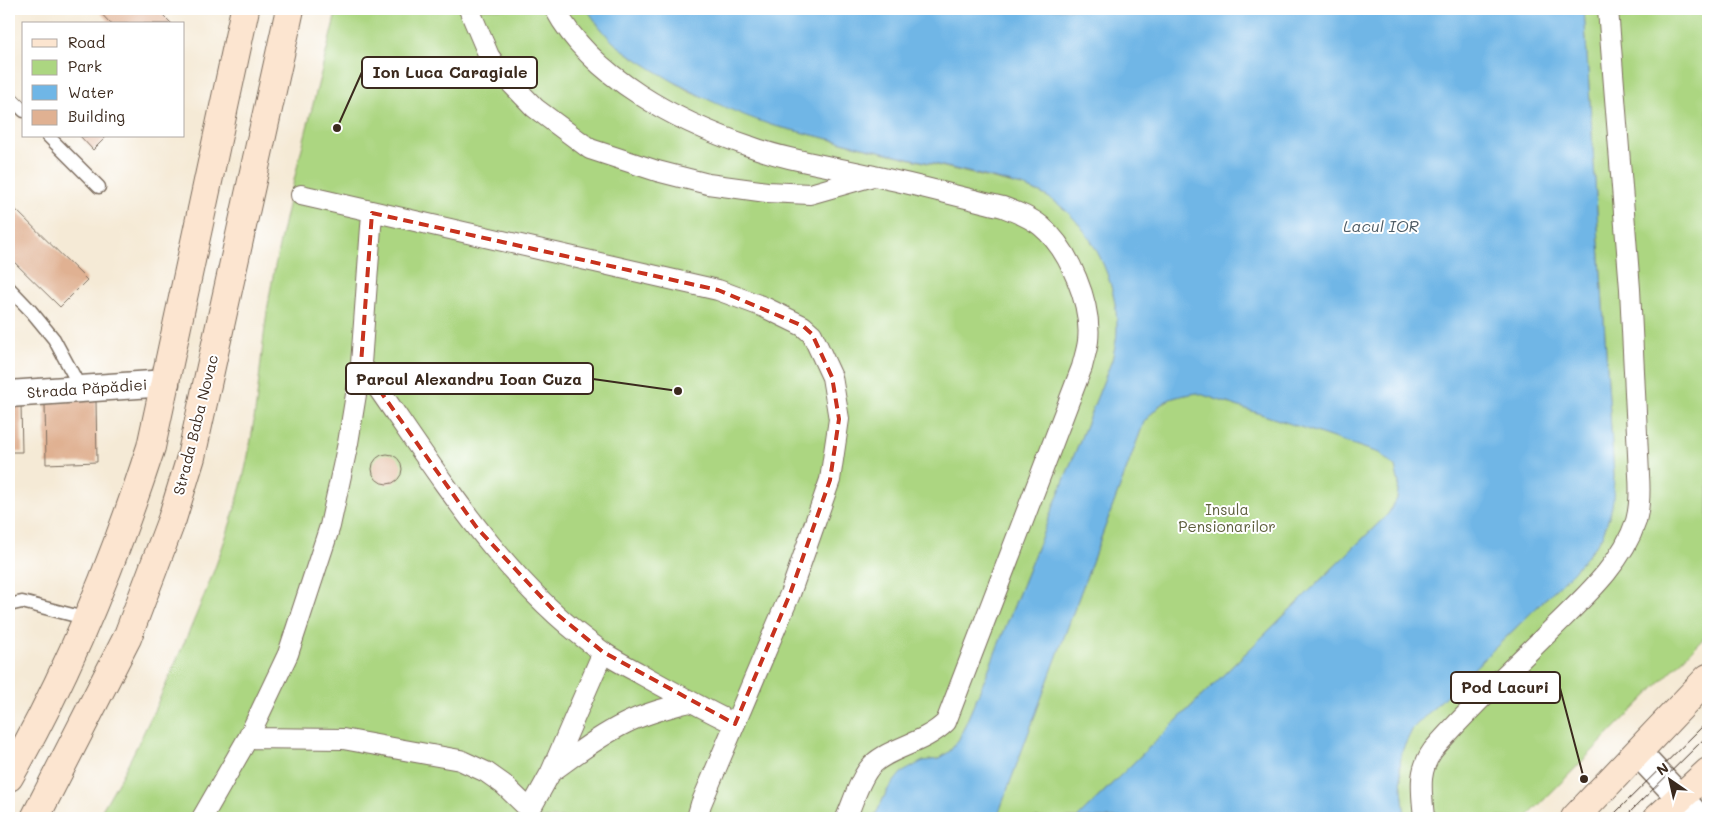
<svg xmlns="http://www.w3.org/2000/svg" width="1717" height="827" viewBox="0 0 1717 827" font-family="Mali,sans-serif">
	<style>
		.green { fill: #acd681; stroke: #748050 }
		.water { fill: #6fb6e6; stroke: #557082 }
		.building { fill: #e0b192 }
		.lines { fill: none; stroke-linecap: round; stroke-linejoin: round }
		.service-casing { stroke: #7c6d5e; stroke-width: 15 }
		.pedestrian-casing { stroke: #7c6d5e; stroke-width: 22 }
		.minor-casing { stroke: #7c6d5e; stroke-width: 29 }
		.secondary-casing { stroke: #7c6d5e; stroke-width: 30 }
		.service { stroke: #fff; stroke-width: 12 }
		.pedestrian { stroke: #fff; stroke-width: 20 }
		.minor { stroke: #fff; stroke-width: 26 }
		.secondary { stroke: #fce5d0; stroke-width: 28 }
		.tram { stroke: #3b2a1e; stroke-width: 1 }
		.marked { fill: none; stroke: #c8321e; stroke-width: 4; stroke-dasharray: 10 6; stroke-linejoin: round }
		.labels { text-anchor: middle; stroke-width: 4; stroke-linejoin: round; paint-order: stroke }
		.street-label { font-size: 15px; fill: #3b2a1e; stroke: #fff }
		.park-label { font-size: 15px; fill: #5d5e3c; stroke: #fff }
		.water-label { font-size: 16px; font-style: italic; fill: #4d5b64; stroke: #fff }
		.leader { fill: none; stroke: #3b2a1e; stroke-width: 2 }
		.callout-dot { fill: #3b2a1e; stroke: #fff; stroke-width: 2 }
		.callout { fill: #fff; stroke: #3b2a1e; stroke-width: 2 }
		.callout-label { font-size: 16px; text-anchor: middle; font-weight: bold; fill: #3b2a1e }
	</style>
	<rect width="100%" height="100%" fill="#fff"/>
	<filter id="ink" filterUnits="userSpaceOnUse"><feTurbulence type="fractalNoise" baseFrequency=".02" numOctaves="2"/><feDisplacementMap in="SourceGraphic" scale="10" xChannelSelector="R" yChannelSelector="G"/><feConvolveMatrix kernelMatrix="1 2 1 2 8 2 1 2 1" color-interpolation-filters="sRGB"/></filter>
	<filter id="wash" filterUnits="userSpaceOnUse"><feTurbulence type="fractalNoise" baseFrequency=".0096" numOctaves="4" result="noise"/><feDisplacementMap in="SourceGraphic" scale="20" xChannelSelector="R" yChannelSelector="G"/><feGaussianBlur stdDeviation="1.12" result="paint"/><feColorMatrix in="noise" values="0 0 0 0 0 0 0 0 0 0 0 0 0 0 0 0 0 1.4 0 .05"/><feComposite in="paint" operator="in"/></filter>
	<g filter="url(#wash)">
		<rect width="100%" height="100%" fill="#f5ead6"/>
		<path class="green" d="M337,9h250l11,16 15,17 17,13 59,36 82,34 255,62c8,4 17,7 24,11 42,27 68,84 67,132 0,10 -3,21 -5,30l-128,321 -25,58 -9,12 -11,8 -16,2 -35,28 -14,29h-777c33,-53 59,-110 84,-168 27,-61 52,-124 66,-189 13,-63 14,-127 27,-190 17,-88 42,-175 63,-262z
			M1584,9h124v625l-182,184h-121l-5,-49 1,-16 12,-25 160,-156 22,-26 8,-12 7,-21 4,-37z
			M1197,393l182,60 16,14 4,16 -2,16 -9,15 -311,304h-76l-2,-6 145,-390c21,-23 23,-24 53,-29z"/>
		<path class="water" d="M587,9h997l30,467 -1,24 -3,14 -7,20 -8,12 -22,26 -160,156 -12,25 -1,16 5,49h-328l311,-304 9,-15 2,-16 -4,-16 -16,-14 -182,-60c-30,5 -33,6 -53,29l-145,390 2,6h-127l14,-29 13,-16 22,-12 16,-2 11,-8 9,-12 25,-58 128,-321c2,-9 5,-20 5,-30 1,-48 -25,-104 -66,-131 -15,-10 -33,-14 -50,-19l-230,-55c-43,-15 -78,-31 -117,-55 -14,-9 -28,-17 -41,-28 -10,-10 -18,-21 -26,-33z"/>
		<g id="blocks">
			<path class="building" d="M97,9h60l15,15h-61z
				M80,136h27l-14,14z
				M9,203l78,77 -27,27 -51,-50z
				M96,400l1,62 -51,2 -1,-62z
				M9,404h12l1,48h-13z
				M372 469a15 15 0 1 1 30 0a15 15 0 1 1-30 0Z"/>
		</g>
	</g>
	<g filter="url(#ink)">
		<use href="#blocks" fill-opacity="0" stroke="#7c6d5e" stroke-width="1"/>
		<g class="lines">
			<defs>
				<path id="service" d="M9,96l15,15
					M48,136l51,51
					M9,288l22,23 23,28 27,50
					M9,605l13,-3 66,17"/>
				<path id="pedestrian" d="M469,9l20,47 13,18 33,34 55,41 67,22 51,13 59,8 43,2 60,-17
					M555,9c37,69 123,113 194,137 40,15 83,20 125,30 43,9 86,21 129,31 13,5 27,10 38,19 28,23 51,78 47,115 -1,9 -4,17 -6,26l-136,355c-22,22 -56,25 -74,43 -12,12 -19,38 -26,53
					M301,195l417,95 46,17 39,19 9,8 20,43 7,42 -9,61 -40,114 -89,210 -4,14
					M361,364c70,98 141,219 242,288 11,8 24,14 36,21 32,18 63,35 96,51
					M248,738l95,1 117,21 26,12 17,12 27,26 2,8
					M551,772c24,-17 48,-36 75,-49 20,-10 41,-15 63,-21
					M530,810l21,-38 52,-120
					M202,818l46,-80 40,-84 42,-128 18,-83 13,-79 11,-151
					M1424,818c-2,-26 -7,-46 9,-68 36,-42 78,-80 117,-119 32,-32 72,-66 86,-110 4,-15 4,-31 3,-46l-9,-186 -22,-280"/>
				<path id="minor" d="M9,394l157,-11
					M1638,753l61,65"/>
				<path id="secondary" d="M9,777c60,-104 105,-216 142,-330l94,-438
					M35,818l92,-180 45,-119 19,-62 99,-448
					M1575,818l133,-140
					M1658,818l50,-46"/>
			</defs>
			<use href="#service" class="service-casing"/>
			<use href="#pedestrian" class="pedestrian-casing"/>
			<use href="#minor" class="minor-casing"/>
			<use href="#secondary" class="secondary-casing"/>
			<use href="#service" class="service"/>
			<use href="#pedestrian" class="pedestrian"/>
			<use href="#minor" class="minor"/>
			<use href="#secondary" class="secondary"/>
			<path class="tram" d="M1610,818l98,-97
				M1624,818l84,-83"/>
		</g>
	</g>
	<path class="marked" d="M372,213l346,77 85,36 9,8 20,43 7,42 -9,61 -40,114 -55,130 -132,-72 -45,-37 -81,-87 -116,-164z"/>
	<g class="labels">
		<g class="street-label">
			<text transform="translate(87 389) rotate(-4)" y="5">Strada Păpădiei</text>
			<text transform="translate(196 425) rotate(-76)" y="5">Strada Baba Novac</text>
		</g>
		<g class="park-label">
			<text x="1227" y="515">Insula<tspan x="1227" dy="17">Pensionarilor</tspan></text>
		</g>
		<g class="water-label">
			<text x="1381" y="232">Lacul IOR</text>
		</g>
	</g>
	<path class="leader" d="M337 128L362 72M678 391L593 379M1584 779L1560 688"/>
	<g class="callout-dot">
		<circle cx="337" cy="128" r="5"/>
		<circle cx="678" cy="391" r="5"/>
		<circle cx="1584" cy="779" r="5"/>
	</g>
	<g class="callout">
		<rect x="362" y="57" width="175" height="31" rx="5"/>
		<rect x="346" y="363" width="247" height="31" rx="5"/>
		<rect x="1451" y="672" width="109" height="31" rx="5"/>
	</g>
	<g class="callout-label">
		<text x="450" y="78">Ion Luca Caragiale</text>
		<text x="469" y="385">Parcul Alexandru Ioan Cuza</text>
		<text x="1505" y="693">Pod Lacuri</text>
	</g>
	<rect width="1717" height="827" fill="none" stroke="#fff" stroke-width="30"/>
	<rect x="22" y="22" width="162" height="115" fill="#ffffff" stroke="#b1aaa5"/>
	<rect x="32" y="39" width="25" height="8" fill="#fce5d0" stroke="#b1aaa5"/>
	<text x="68" y="48" font-size="15" fill="#3b2a1e">Road</text>
	<rect x="32" y="60" width="25" height="15" fill="#acd681" stroke="#b1aaa5"/>
	<text x="68" y="72" font-size="15" fill="#3b2a1e">Park</text>
	<rect x="32" y="85" width="25" height="15" fill="#6fb6e6" stroke="#b1aaa5"/>
	<text x="68" y="98" font-size="15" fill="#3b2a1e">Water</text>
	<rect x="32" y="110" width="25" height="15" fill="#e0b192" stroke="#b1aaa5"/>
	<text x="68" y="122" font-size="15" fill="#3b2a1e">Building</text>
	<g transform="translate(1670 780) rotate(326)" stroke="#ffffff" stroke-width="4" paint-order="stroke">
	<path d="M0-4L9 19L0 12L-9 19Z" fill="#3b2a1e"/>
	<text y="-8" font-size="14" font-weight="bold" text-anchor="middle" fill="#3b2a1e">N</text>
	</g>
</svg>
